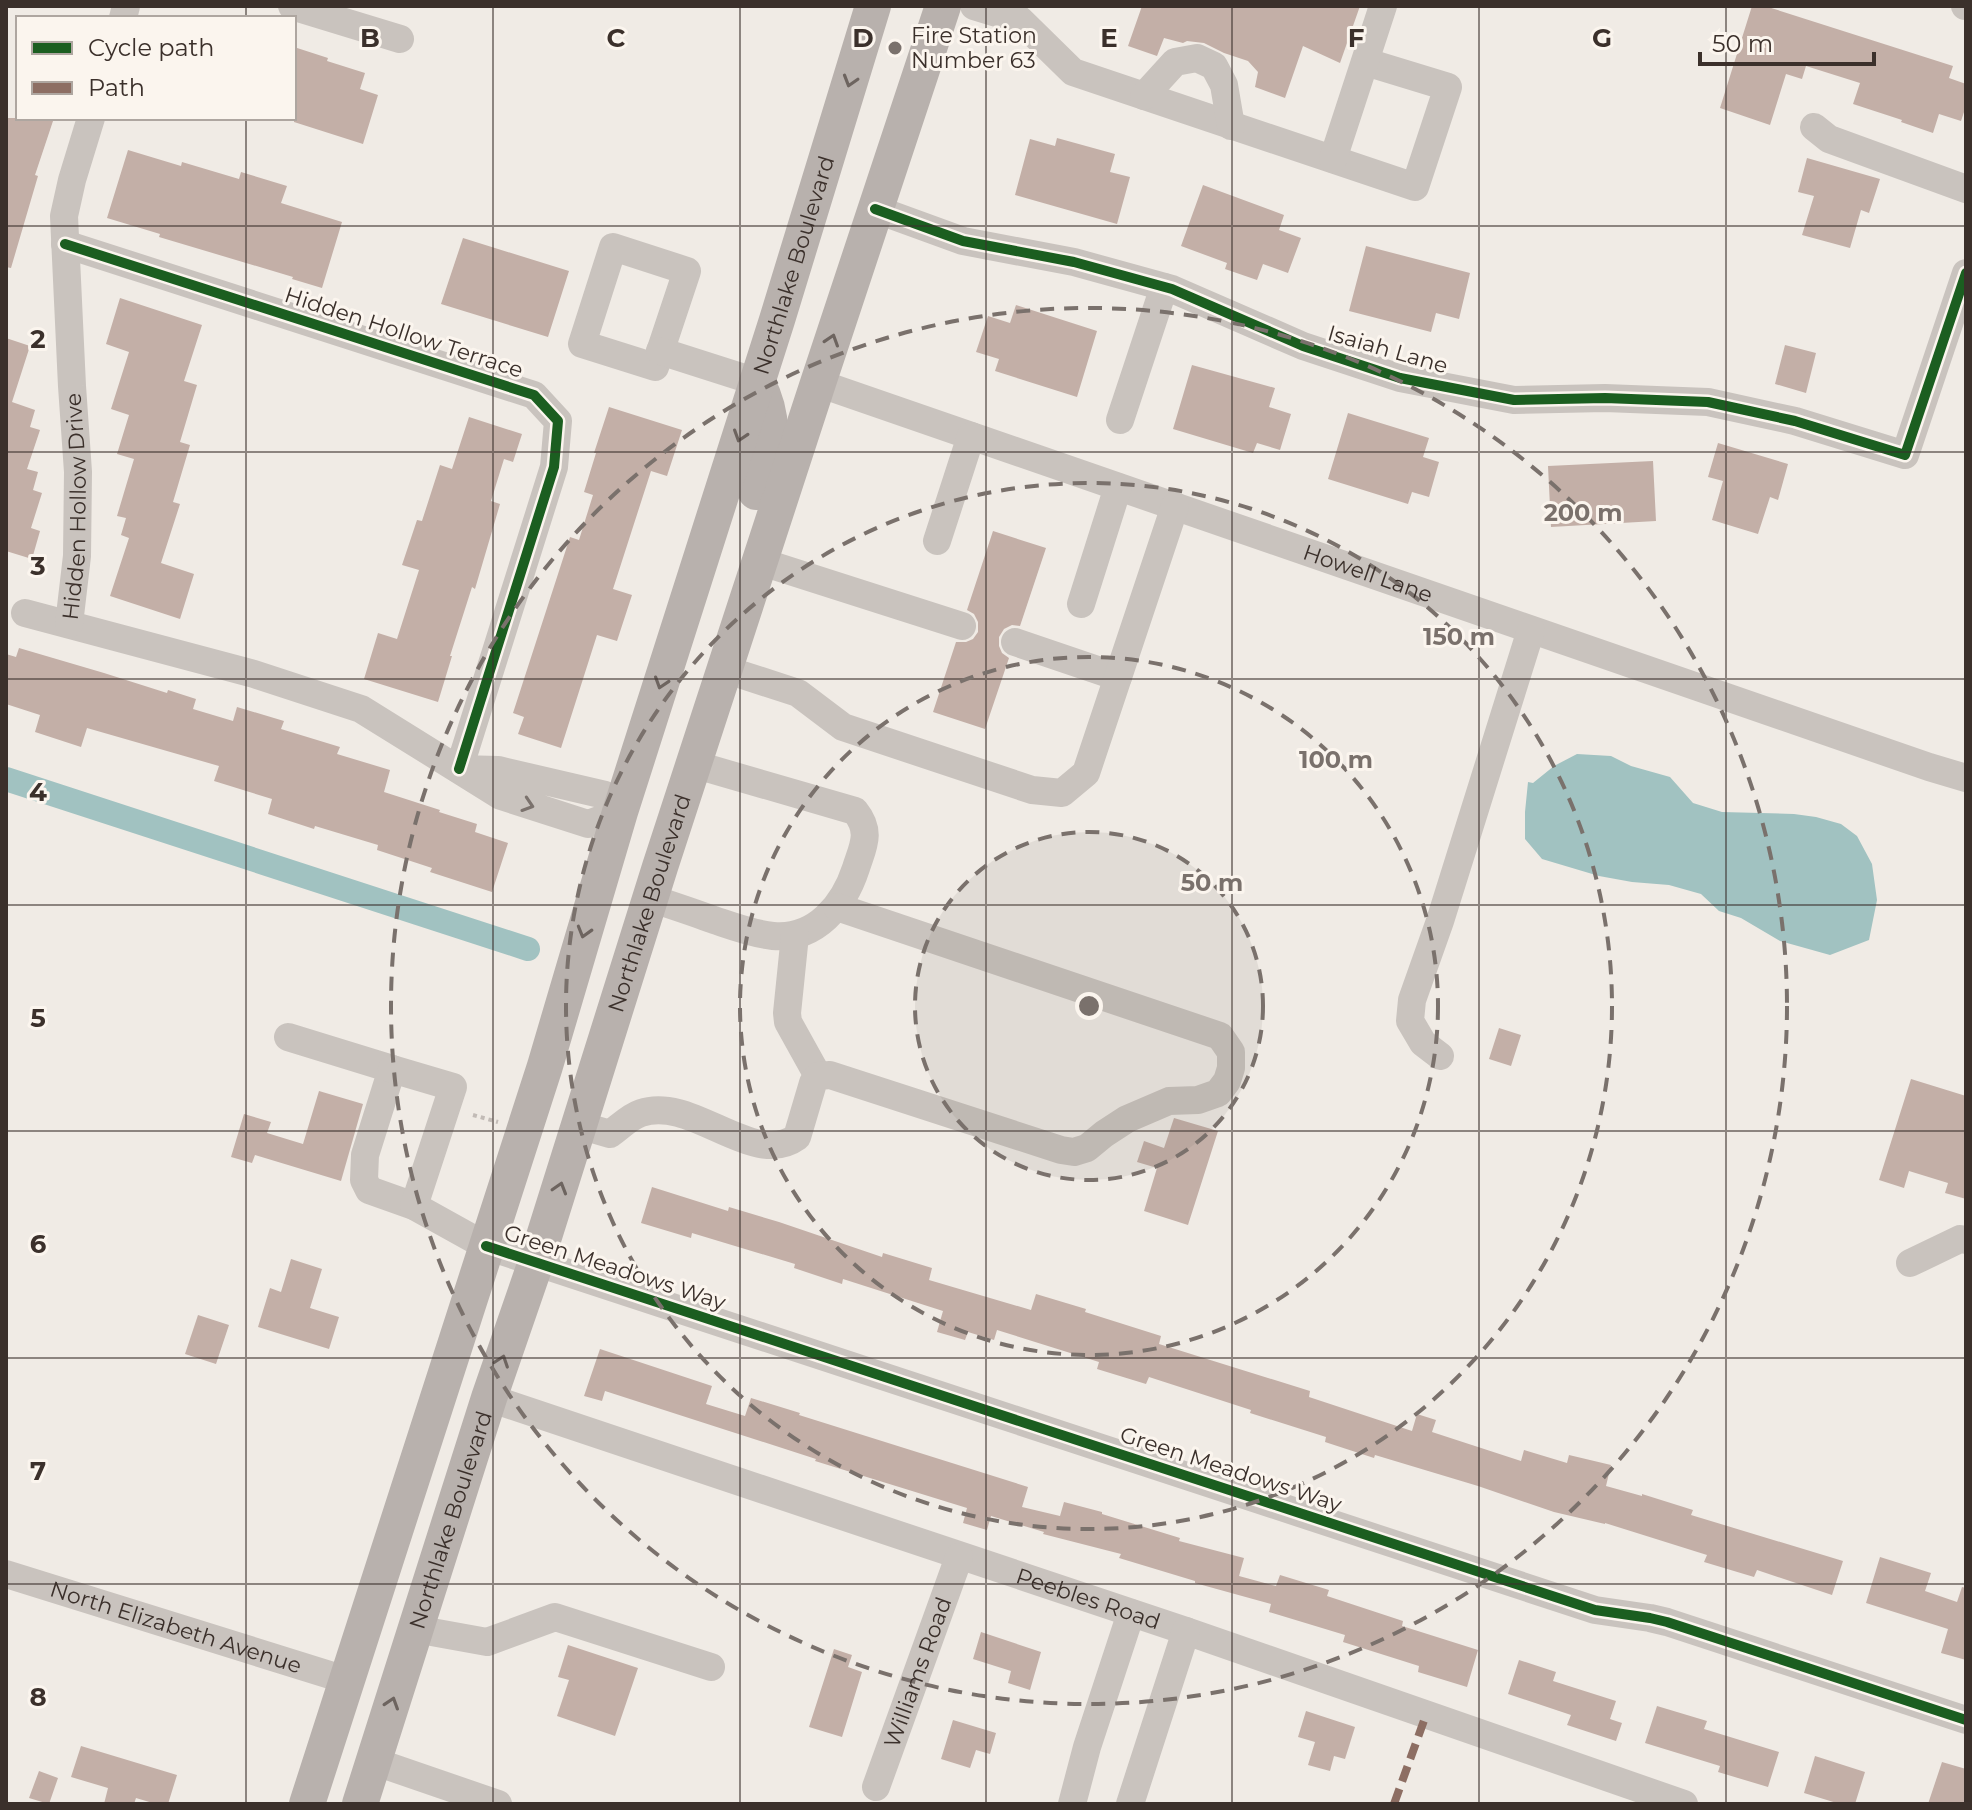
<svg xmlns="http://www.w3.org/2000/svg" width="1972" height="1810" viewBox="0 0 1972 1810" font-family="Montserrat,sans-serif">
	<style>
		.water { fill: #a1c2c1 }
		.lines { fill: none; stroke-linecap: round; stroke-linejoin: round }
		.canal { stroke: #a1c2c1; stroke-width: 24 }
		.building { fill: #c3afa7 }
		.path { stroke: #c2bbb6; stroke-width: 4; stroke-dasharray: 4 4; stroke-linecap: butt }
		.minor { stroke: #c9c3be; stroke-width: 28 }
		.major { stroke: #b8b1ad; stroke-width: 36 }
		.quiet { stroke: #8d6e63; stroke-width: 8; stroke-dasharray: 16 8; stroke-linecap: butt }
		.cycleway-casing { stroke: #fbf5ee; stroke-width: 15 }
		.cycleway { stroke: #1b5e20; stroke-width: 10 }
		.oneway { stroke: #6d645f }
		.oneway2 { stroke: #7b726d }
		.grid { fill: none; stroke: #3b302b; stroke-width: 2; stroke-opacity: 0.55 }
		.ring { fill: none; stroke: #7a716c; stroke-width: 4; stroke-dasharray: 14 10 }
		.poi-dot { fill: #7a716c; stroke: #fbf5ee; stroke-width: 3 }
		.labels { text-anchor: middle; stroke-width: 6; stroke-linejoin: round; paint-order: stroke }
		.poi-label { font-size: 22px; fill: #3b302b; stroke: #fbf5ee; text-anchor: start }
		.street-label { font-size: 22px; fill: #3b302b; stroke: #fbf5ee }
		.grid-label { font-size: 26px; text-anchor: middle; font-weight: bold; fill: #3b302b; stroke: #fbf5ee; stroke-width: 6; stroke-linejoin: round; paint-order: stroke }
		.centre { fill: #7a716c; stroke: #fbf5ee; stroke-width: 4 }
		.ring-label { font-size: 24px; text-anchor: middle; font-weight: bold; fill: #7a716c; stroke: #fbf5ee; stroke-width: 6; stroke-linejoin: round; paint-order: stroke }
	</style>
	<rect width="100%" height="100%" fill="#f0ebe5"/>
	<path class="water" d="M1577,754l34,2 20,10 39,11 23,26 29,9 72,2 22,3 25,7 16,12 15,28 5,36 -8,40 -39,15 -50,-14 -39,-23 -22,-7 -18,-17 -32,-9 -37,-3 -33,-6 -57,-17 -17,-20v-27l3,-30 5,1 21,-17z"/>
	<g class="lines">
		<path class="canal" d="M6,779l522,170"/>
	</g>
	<path class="building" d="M1142,6h218l-20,57 -37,-17 -18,52 -30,-11 3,-15 -10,-11 -24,-8 -20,-10 -17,-2 -4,2 -19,-5 -7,18 -29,-10z
		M1752,6h13l188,60 -4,12 17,6v22l-5,15 -22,-7 -6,19 -32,-11 1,-2 -49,-16 7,-21 -54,-17 -4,13 -16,-5 -16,51 -50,-17z
		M294,47l34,11 -1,3 38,12 -5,16 18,6 -15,49 -69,-22z
		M6,118h48l-19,57 3,1 -27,92 -5,-1z
		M1057,138l58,16 -5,18 20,5 -13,47 -102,-29 15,-56 25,7z
		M128,150l53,16 1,-4 57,17 2,-7 46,14 -6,17 61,19 -20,66 -30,-9 1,-2 -134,-40 1,-3 -53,-16z
		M1807,158l73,21 -11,34 -8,-3 -11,38 -48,-13 12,-39 -16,-4z
		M1203,185l81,30 -5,15 22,8 -13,35 -25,-9 -6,16 -32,-11 2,-6 -46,-17z
		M463,238l106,33 -21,66 -107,-33z
		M1366,246l104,27 -11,46 -23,-6 -5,19 -82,-21z
		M120,298l82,27 -18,56 13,4 -17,57 10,3 -17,57 7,2 -19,59 33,11 -14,45 -70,-23 19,-58 -8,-3 5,-17 -9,-2 17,-57 -17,-5 12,-39 -18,-6 18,-57 -23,-8z
		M1016,305l81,26 -20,66 -82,-26 4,-12 -23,-7 12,-36 22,7z
		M6,338l24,8 -18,56 23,8 -5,17 10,3 -13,39 11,3 -5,18 9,3 -11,35 9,3 -8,28 -26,-8z
		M1785,345l31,8 -10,40 -31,-9z
		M1192,365l83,23 -6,19 22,7 -11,36 -23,-7 -4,10 -80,-24z
		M609,407l73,23 -15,46 -16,-5 -38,118 19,6 -15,46 -20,-6 -36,113 -43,-14 6,-17 -11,-4 57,-176 9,3 14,-45 -9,-3 12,-39h-2z
		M1348,413l81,25 -6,19 16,5 -10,35 -17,-5 -4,12 -80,-25z
		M469,417l53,17 -9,28 -9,-3 -13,42 9,3 -25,85 -3,-2 -22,69h2l-14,46 -74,-23 14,-46 19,6 22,-69 -17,-5 15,-45 5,1 18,-56 12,4z
		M1718,443l70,21 -10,36 -8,-3 -12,37 -46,-14 11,-39 -15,-4z
		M1653,461l3,60 -105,6 -3,-61z
		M993,531l53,17 -26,78 -8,-1 -8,4 -5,8v9l3,7 7,5 -24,71 -52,-17 23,-70h10l7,-3 5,-7v-10l-4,-8 -7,-4z
		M19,648l85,25 63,20 1,-3 28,9 -3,10 40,12 4,-14 47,14 -3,8 59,18 -3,7 53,16 -6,22 56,18 -1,2 38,12 -2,8 33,11 -16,49 -62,-20 2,-4 -55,-18 1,-5 -63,-19 -1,3 -46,-15 4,-15 -58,-18 5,-15 -132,-38 -6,19 -46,-15 5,-17 -34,-11v-50l10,3z
		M1499,1028l22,7 -10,31 -22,-7z
		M1911,1079l55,17v103l-21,-6 3,-10 -39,-12 -5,17 -25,-8z
		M319,1091l44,13 -22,77 -86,-26 -3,8 -21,-6 13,-43 27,8 -4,11 36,11z
		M1174,1118l44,13 -30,94 -44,-14 13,-43 -20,-6 7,-21 20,7z
		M652,1187l76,24 1,-4 50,15 103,35 1,-4 49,15 -3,12 102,30 5,-16 50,15 -1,3 76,24 -2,8 151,47 -1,6 103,34 5,-17 19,6 -4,12 89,29 3,-11 43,13 2,-8 42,10 -5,21 36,10v-2l51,16 -2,5 152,46 -11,34 -75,-25 -3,7 -50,-15 3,-7 -102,-32v1l-51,-12 -76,-26 -103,-31 -1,3 -49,-16 1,-5 -76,-24 1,-3 -102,-33 -3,7 -49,-15 2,-7 -102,-32 -3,10 -26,-8 -3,8 -28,-8 6,-21 -100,-32 -1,5 -48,-16 1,-4 -103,-31 -1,5 -50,-15z
		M291,1259l31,10 -12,39 29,9 -10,32 -71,-22 12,-39 11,4z
		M198,1315l31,10 -13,39 -31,-10z
		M600,1349l112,37 -6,18 39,12 6,-18 49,15 -1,2 229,72 -6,20 38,9 4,-14 38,10v2l78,24 -1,3 65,17 -5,18 37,10 4,-11 49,15 -2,6 76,25 -1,5 76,24 -11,37 -49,-15 1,-6 -76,-24 2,-7 -76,-23 2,-8 -76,-21v-2l-76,-23 2,-4 -78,-20 1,-2 -53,-16 -4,14 -24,-7 4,-15 -152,-47 1,-2 -211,-68 -3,10 -18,-5z
		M1880,1557l51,16 -6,18 32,11 5,-15 4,1v72l-25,-7 7,-24 -82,-26z
		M981,1632l60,20 -11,38 -22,-7 3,-12 -38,-12z
		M568,1645l70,23 -23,68 -58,-20 12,-36 -11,-3z
		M834,1649l18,6 -4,12 14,5 -20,65 -33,-10z
		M1519,1660l37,12 -3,9 63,20 -6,18 12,4 -6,18 -49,-16 4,-10 -63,-21z
		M1657,1706l50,15 -3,8 75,23 -11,35 -50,-15 2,-6 -75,-23z
		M1306,1711l49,16 -10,32 -11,-3 -4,15 -22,-6 7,-23 -17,-5z
		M953,1720l43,13 -6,21 -14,-4 -6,18 -29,-9z
		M81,1746l96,29 -9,29h-12l-20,-6 -2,6h-30l4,-16 -37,-11z
		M1815,1756l50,16 -10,32h-15l-36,-11z
		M1942,1762l24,7v35h-38z
		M39,1771l19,7 -9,26 -20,-6z"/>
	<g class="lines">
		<path class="path" d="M473,1115l25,7"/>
		<g class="minor">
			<path d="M292,6l108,33"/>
			<path d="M974,6l46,14 53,52 342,115 33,-100 -82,-25"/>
			<path d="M1965,6h1"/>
			<path d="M123,18l3,-12"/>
			<path d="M1144,96l31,-34 22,-4 17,8 10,19 7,41"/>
			<path d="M1814,127l15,12 137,50"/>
			<path d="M1333,159l50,-153"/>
			<path d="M875,209l88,32 111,21 98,27 131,57 97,32 114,22 91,-2 103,4 87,19 110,34 61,-182"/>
			<path d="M65,244l469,151 24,26 -4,46 -95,302"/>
			<path d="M613,247l74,24 -32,96 -73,-23z"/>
			<path d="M660,351l97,31"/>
			<path id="s1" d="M818,383l1111,384 37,11"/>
			<path d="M1120,420l44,-133"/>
			<path d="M937,541l34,-105"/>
			<path d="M759,561l203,65"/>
			<path d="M1081,604l37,-117"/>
			<path d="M25,613l229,61 107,35 140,87 87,28 32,-12 -15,-17 -107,-25 -39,-1"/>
			<path id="s2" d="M69,624l8,-68 1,-84 -6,-86 -8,-170 8,-36 19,-62"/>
			<path d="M1015,642l103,35"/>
			<path d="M724,669l74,24 45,34 189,63 30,3 24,-20 89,-267"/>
			<path d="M650,898c21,7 43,14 64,22 18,6 39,14 59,16 43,4 71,-31 83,-68 7,-22 16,-36 -1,-57l-162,-47"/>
			<path d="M795,935l-8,78 1,9 30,54"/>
			<path d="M288,1037l104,32 -27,86 -1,25 5,10 45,16 72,40 1109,364 55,8 17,4 299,98"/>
			<path d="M1440,1056l-17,-13 -13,-22 2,-21 28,-79 91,-291"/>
			<path d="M392,1069l61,18 -39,119"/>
			<path d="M579,1125l31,9c10,-7 19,-17 31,-21 51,-18 112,56 156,24l16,-54 5,-7 12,-1 231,75 13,2 13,-4 17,-14 23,-15 42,-18 29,-1 20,-7 9,-12 4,-13v-16l-11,-16 -383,-129"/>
			<path d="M1910,1263l50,-24 6,1"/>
			<path id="s3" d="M489,1398l697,233 498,173"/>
			<path id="s4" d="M6,1574l340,106"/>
			<path d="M415,1629l72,13 68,-25 156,50"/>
			<path d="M373,1761l125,43"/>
			<path id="s5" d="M876,1787l83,-230"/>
			<path d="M1072,1804l15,-57 44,-134"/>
			<path d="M1130,1804l56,-173"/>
		</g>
		<g class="major">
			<path d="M756,492c13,-42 23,-68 1,-110"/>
			<path id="s6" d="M307,1804l238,-738 75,-254 157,-492 96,-314"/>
			<path id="s7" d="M360,1804l129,-406 47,-136 124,-395 158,-484 125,-377"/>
		</g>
		<path class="quiet" d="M1394,1804l32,-89"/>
		<defs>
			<path id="cycleway" d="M875,209l88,32 111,21 98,27 131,57 97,32 114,22 91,-2 103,4 87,19 110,34 61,-182
				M65,244l469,151 24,26 -4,46 -95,302
				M486,1246l1109,364 55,8 17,4 299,98"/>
		</defs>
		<use href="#cycleway" class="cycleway-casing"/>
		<use href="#cycleway" class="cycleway"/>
	</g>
	<defs><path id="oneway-chevron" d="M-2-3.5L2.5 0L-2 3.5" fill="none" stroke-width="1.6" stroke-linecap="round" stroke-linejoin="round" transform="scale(2)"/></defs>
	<g class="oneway">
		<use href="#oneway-chevron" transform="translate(850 81) rotate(107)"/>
		<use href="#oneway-chevron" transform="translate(832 340) rotate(-72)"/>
		<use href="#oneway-chevron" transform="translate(740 436) rotate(108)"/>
		<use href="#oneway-chevron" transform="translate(661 683) rotate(108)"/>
		<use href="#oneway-chevron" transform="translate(584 932) rotate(106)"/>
		<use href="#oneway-chevron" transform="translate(560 1188) rotate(-73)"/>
		<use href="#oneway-chevron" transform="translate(502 1361) rotate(-71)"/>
		<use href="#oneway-chevron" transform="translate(392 1703) rotate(-72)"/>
	</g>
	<use class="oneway2" href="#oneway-chevron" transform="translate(528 805) rotate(18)"/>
	<path class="grid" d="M246,6v12M493,6v1798M740,6v1798M986,6v1798M1232,6v1798M1479,6v1798M1726,6v1798M246,118v1686M6,226h1960M6,452h1960M6,679h1960M6,905h1960M6,1131h1960M6,1358h1960M6,1584h1960"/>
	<circle cx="1089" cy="1006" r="174" fill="#7a716c" fill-opacity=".12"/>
	<g class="ring">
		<circle cx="1089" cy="1006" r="174"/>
		<circle cx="1089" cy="1006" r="349"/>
		<circle cx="1089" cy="1006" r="523"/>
		<circle cx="1089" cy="1006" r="698"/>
	</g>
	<circle class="poi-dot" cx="895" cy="48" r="8"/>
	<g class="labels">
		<g class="poi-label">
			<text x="911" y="43">Fire Station<tspan x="911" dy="25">Number 63</tspan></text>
		</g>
		<g class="street-label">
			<text dy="8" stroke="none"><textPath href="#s6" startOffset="1614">Northlake Boulevard</textPath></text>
			<text transform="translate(404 332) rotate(18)" y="8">Hidden Hollow Terrace</text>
			<text transform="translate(1388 349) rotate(16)" y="8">Isaiah Lane</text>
			<text dy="8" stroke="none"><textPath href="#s2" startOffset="118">Hidden Hollow Drive</textPath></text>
			<text dy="8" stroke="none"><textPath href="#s1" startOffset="582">Howell Lane</textPath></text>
			<text dy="8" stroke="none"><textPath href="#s7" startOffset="946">Northlake Boulevard</textPath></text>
			<text transform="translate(615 1267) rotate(18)" y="8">Green Meadows Way</text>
			<text transform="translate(1231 1469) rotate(18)" y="8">Green Meadows Way</text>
			<text dy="8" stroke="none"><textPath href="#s7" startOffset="298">Northlake Boulevard</textPath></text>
			<text dy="8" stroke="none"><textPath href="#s3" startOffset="632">Peebles Road</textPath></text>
			<text dy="8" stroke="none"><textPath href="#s4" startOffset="178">North Elizabeth Avenue</textPath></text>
			<text dy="8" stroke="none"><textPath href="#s5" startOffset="122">Williams Road</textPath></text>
		</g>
	</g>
	<g class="grid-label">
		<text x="370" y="47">B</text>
		<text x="616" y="47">C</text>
		<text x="863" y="47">D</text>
		<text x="1109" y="47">E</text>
		<text x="1356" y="47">F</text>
		<text x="1602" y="47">G</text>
		<text x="38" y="348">2</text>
		<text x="38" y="575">3</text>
		<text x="38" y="801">4</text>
		<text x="38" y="1027">5</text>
		<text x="38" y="1253">6</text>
		<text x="38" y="1480">7</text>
		<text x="38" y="1706">8</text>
	</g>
	<circle cx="1089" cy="1006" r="12" class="centre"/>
	<g class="ring-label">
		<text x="1583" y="521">200 m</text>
		<text x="1459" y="645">150 m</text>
		<text x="1336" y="768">100 m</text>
		<text x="1212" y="891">50 m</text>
	</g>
	<rect width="1972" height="1810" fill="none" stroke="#3b302b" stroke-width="16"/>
	<rect x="16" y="16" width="280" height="104" fill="#fbf5ee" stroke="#aea6a0" stroke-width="2"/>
	<rect x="32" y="42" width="40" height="12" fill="#1b5e20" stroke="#aea6a0" stroke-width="2"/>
	<text x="88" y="56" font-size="24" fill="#3b302b">Cycle path</text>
	<rect x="32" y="82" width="40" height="12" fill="#8d6e63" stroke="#aea6a0" stroke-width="2"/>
	<text x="88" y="96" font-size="24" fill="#3b302b">Path</text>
	<path d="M1700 52v12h174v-12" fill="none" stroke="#3b302b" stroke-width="4"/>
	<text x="1712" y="52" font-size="24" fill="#3b302b" stroke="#fbf5ee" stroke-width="6" paint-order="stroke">50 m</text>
</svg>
